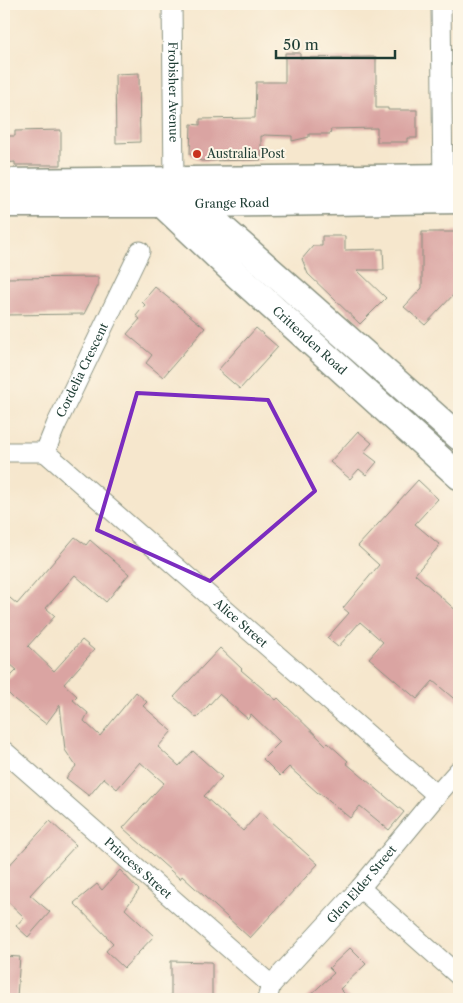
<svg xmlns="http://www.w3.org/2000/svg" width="463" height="1003" viewBox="0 0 463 1003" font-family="'Libre Caslon Text',serif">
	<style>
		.building { fill: #daa4a2 }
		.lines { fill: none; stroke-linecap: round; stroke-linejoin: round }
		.street-casing { stroke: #8a9280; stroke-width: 21 }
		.secondary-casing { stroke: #8a9280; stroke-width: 29 }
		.street { stroke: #fff; stroke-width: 19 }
		.secondary { stroke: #fff; stroke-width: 26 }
		.marked { fill: none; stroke: #7b2cbf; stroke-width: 4; stroke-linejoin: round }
		.poi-dot { fill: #c8321e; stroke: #fcf5e5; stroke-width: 2 }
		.labels { text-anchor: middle; stroke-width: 4; stroke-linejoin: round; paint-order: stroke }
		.street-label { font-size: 12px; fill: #1f3d34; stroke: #fcf5e5 }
		.poi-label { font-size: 12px; fill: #1f3d34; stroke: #fcf5e5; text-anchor: start }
	</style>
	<rect width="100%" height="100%" fill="#fcf5e5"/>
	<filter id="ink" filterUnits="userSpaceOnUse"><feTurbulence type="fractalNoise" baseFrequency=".02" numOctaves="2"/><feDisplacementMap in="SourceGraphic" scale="10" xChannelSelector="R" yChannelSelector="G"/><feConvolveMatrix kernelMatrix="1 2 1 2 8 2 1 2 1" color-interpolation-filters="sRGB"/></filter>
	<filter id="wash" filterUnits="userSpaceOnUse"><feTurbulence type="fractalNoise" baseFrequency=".0096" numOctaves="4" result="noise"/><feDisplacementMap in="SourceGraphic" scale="20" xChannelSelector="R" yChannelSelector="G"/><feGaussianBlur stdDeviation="1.12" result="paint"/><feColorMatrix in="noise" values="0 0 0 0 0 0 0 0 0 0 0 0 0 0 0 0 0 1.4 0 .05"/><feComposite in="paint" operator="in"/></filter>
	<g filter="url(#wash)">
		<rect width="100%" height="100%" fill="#f6e7cd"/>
		<g id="blocks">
			<path class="building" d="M285,53h15v5l76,-1v51h12v2h29v28h-10v4h-30v-14l-46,1 -1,5h-21v3l-17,4v-5l-28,-1 -1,1h-2v24l-60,1 -11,-7 1,-30 9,1v-6l55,-1 1,-36h29z
				M139,73l1,69 -24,1 -1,-69z
				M61,130v35h-46v-3l-11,1v-27h11v-5z
				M422,232h34v60l-31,33 -21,-18 18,-19z
				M322,236h23v14l38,-1 1,21h-27l29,28 -26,26 -52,-50 -6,-15 11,-13h9z
				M98,277v9l-14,28 -79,1v-37z
				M155,287l50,41 -42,49 -17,-14 6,-8 -25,-21 13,-15 -4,-3 9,-11 -3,-3z
				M256,328l22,19 -38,42 -22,-19z
				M358,431l14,12 -8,9 13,10 -11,13 -7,-6 -9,10 -20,-17z
				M418,480l20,19 -23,25 25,21 -25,29 44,39v90l-26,-22 -16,18 -48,-41 14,-16 -23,-20 -22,25 -11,-9 22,-25 -6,-5 36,-43 -21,-19z
				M75,537l11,8 4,-5 39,34 -23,28 -31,-27 -29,33 9,8 -27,30 26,25 28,-31 12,10 -30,34 13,12 -4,4 15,13 -4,8 16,15 36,-44 11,10 -4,4 29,25 -14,16 21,19 14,-15 29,26 -18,19 39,35 17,-19 58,52 -68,74 -68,-62 -2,3 -57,-51 41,-45 -24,-21 -23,27 -13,-11 -15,18 -23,-18 10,-12 -11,-16 -5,-45 -14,19 -31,-24 -11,-11v-6l13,-13 -13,-11v-66l13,11z
				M220,648l22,21 -1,1 35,30 2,-2 48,47 2,-2 20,18 -2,2 58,49 -15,18 -29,-24 -10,12 -31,-25h-1l-29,-26 -9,9 -17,-17 17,-17 -29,-28 -3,5 -29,-25 -22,24 -23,-21z
				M50,821l26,24 -46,50 20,17 -22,25 -12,-11 8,-9 -20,-19v-27z
				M120,870l19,20 -14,19 29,27 -30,32 -18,-17 7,-8 -39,-40 23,-19 5,6z
				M350,948l16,16 -26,25 10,10h-44l28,-26 -5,-5z
				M4,956l16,1 -3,40 -13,-1z
				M171,961l41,1v37h-41z"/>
		</g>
	</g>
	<g filter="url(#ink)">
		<use href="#blocks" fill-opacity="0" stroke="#8a9280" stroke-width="1"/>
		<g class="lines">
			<defs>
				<g id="street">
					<path id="s1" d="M172,4l2,176"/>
					<path d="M441,4l2,186"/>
					<path id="s2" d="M4,452h41l11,-27 84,-174"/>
					<path id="s3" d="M45,452l392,343"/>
					<path id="s4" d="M4,751l267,234"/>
					<path d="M360,888l99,88"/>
					<path id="s5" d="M267,999l4,-14 89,-97 77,-93 22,-25"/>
				</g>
				<g id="secondary">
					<path d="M4,182l455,-5"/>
					<path d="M189,197l21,20 249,220"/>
					<path id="s6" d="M4,204h191l264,-4"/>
					<path id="s7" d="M162,204l76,72 221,200"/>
				</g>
			</defs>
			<use href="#street" class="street-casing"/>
			<use href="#secondary" class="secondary-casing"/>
			<use href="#street" class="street"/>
			<use href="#secondary" class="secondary"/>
		</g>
	</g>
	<path class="marked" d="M137,393l131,7 47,91 -105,90 -113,-51z"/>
	<circle class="poi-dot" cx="197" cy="154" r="5"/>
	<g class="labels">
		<g class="street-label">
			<text dy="4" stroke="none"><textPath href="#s1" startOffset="88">Frobisher Avenue</textPath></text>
			<text dy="4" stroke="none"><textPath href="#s6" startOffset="228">Grange Road</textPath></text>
			<text dy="4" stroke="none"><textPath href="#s7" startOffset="201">Crittenden Road</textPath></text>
			<text dy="4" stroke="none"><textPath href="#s2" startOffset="131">Cordelia Crescent</textPath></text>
			<text dy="4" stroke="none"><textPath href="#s3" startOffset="260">Alice Street</textPath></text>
			<text dy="4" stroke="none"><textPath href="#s4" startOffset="178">Princess Street</textPath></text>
			<text dy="4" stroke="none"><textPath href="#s5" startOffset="150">Glen Elder Street</textPath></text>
		</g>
		<g class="poi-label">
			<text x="207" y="158">Australia Post</text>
		</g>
	</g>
	<rect width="463" height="1003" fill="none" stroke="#fcf5e5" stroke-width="20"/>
	<path d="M276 50v8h119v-8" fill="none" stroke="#1f3d34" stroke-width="2.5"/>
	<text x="283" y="50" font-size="15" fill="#1f3d34" stroke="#fcf5e5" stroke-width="4" paint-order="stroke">50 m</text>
</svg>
